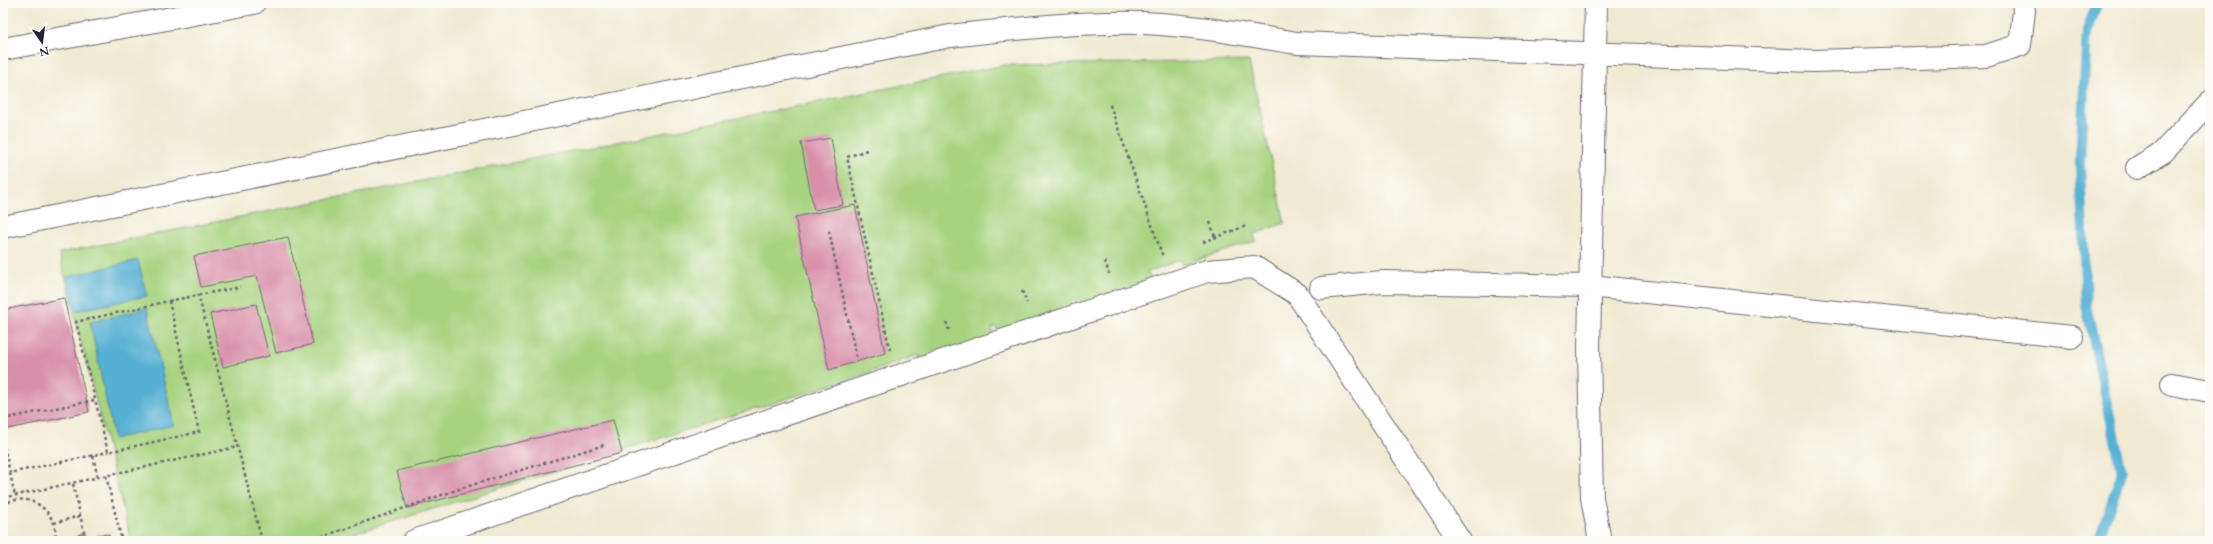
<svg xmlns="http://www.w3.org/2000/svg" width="2213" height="544" viewBox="0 0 2213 544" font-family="Cardo,serif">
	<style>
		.green { fill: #a7d380; stroke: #647a5e }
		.water { fill: #57b0d4; stroke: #3c6988 }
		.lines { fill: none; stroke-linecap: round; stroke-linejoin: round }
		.stream { stroke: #57b0d4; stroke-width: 10 }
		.building { fill: #d88faa }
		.minor-casing { stroke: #6a6870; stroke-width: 24 }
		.path { stroke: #6a6870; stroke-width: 2.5; stroke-dasharray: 3 3; stroke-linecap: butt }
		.minor { stroke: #fff; stroke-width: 22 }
	</style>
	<rect width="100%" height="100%" fill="#fdfcf7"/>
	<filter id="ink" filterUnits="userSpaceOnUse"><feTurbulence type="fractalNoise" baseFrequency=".025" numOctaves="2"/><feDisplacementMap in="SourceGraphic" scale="8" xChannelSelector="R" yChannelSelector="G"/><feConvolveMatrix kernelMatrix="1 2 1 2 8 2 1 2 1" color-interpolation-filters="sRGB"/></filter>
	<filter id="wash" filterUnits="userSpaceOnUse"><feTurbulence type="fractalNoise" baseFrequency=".012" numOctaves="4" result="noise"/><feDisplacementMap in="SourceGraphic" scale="16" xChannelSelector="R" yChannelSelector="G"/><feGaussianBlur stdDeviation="0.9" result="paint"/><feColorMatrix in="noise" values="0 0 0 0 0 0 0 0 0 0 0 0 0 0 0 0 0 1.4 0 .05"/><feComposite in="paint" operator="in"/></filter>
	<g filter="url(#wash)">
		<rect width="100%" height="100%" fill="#f1ead3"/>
		<path class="green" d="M1249,61l36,162 -31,11 2,7 -74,24 -2,-5 -32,12 5,13 -75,24 -4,-10 -3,1 4,14 -75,24 -4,-11 -4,1 4,11 -75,24 -3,-8 -58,21 -530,165h-199l-72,-288 945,-188z"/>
		<path class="water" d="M138,260l9,36 -71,15 -9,-34z
			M147,308l27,117 -60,14 -24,-117z"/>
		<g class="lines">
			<path class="stream" d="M2097,3l-10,27 -7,133 6,142 36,167 -24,69"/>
		</g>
		<g id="blocks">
			<path class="building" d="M831,138l12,67 -29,5 -13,-67z
				M855,205l30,148 -56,17 -34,-153z
				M288,237l25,107 -37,9 -19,-77 -56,11 -7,-31z
				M64,298l25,114 -86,18v-120z
				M256,304l13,52 -46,11 -13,-53z
				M613,420l9,33 -215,55 -10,-37z
				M84,532l3,9h-18l4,-3z
				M108,534l6,7h-16l-1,-6z"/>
		</g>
	</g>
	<g filter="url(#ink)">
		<use href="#blocks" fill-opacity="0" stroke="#6a6870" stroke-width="1"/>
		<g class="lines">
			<defs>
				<path id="minor" d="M1596,3l-7,346 3,149 8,43
					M3,49l251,-46
					M2137,168l26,-16 47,-50
					M3,227l947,-191c64,-7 129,-15 193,-13 52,2 103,12 154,20l516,18 173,-5 34,-11 4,-34 -1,-8
					M1321,288l61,-6 208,4 482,51
					M2172,384l38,7
					M414,541l793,-270 47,-4 43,27 163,247"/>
			</defs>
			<use href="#minor" class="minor-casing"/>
			<path class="path" d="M1110,105l53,152
				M867,150l-20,7 43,193
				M1210,222l5,15
				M829,231l28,130
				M1203,242l43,-16
				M1105,261l4,13
				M1022,291l5,12
				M198,294l64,247
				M169,301l30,131 -91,20 -32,-130z
				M169,301l71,-14
				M946,322l3,8
				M3,419l92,-19
				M3,441l7,32 98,-21
				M93,456l5,22
				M10,473l5,23
				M106,476l16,65
				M73,484l11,48
				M3,498l234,-51
				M3,505c26,-17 57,8 52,36
				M54,523l26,-7
				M310,541l152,-53 142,-43"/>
			<use href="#minor" class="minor"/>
		</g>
	</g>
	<rect width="2213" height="544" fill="none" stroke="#fdfcf7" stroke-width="16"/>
	<g transform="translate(42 42) rotate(166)" stroke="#fdfcf7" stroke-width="3" paint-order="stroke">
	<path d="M0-3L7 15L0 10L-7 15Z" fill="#22223b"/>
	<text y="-6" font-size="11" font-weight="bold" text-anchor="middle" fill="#22223b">N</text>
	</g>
</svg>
